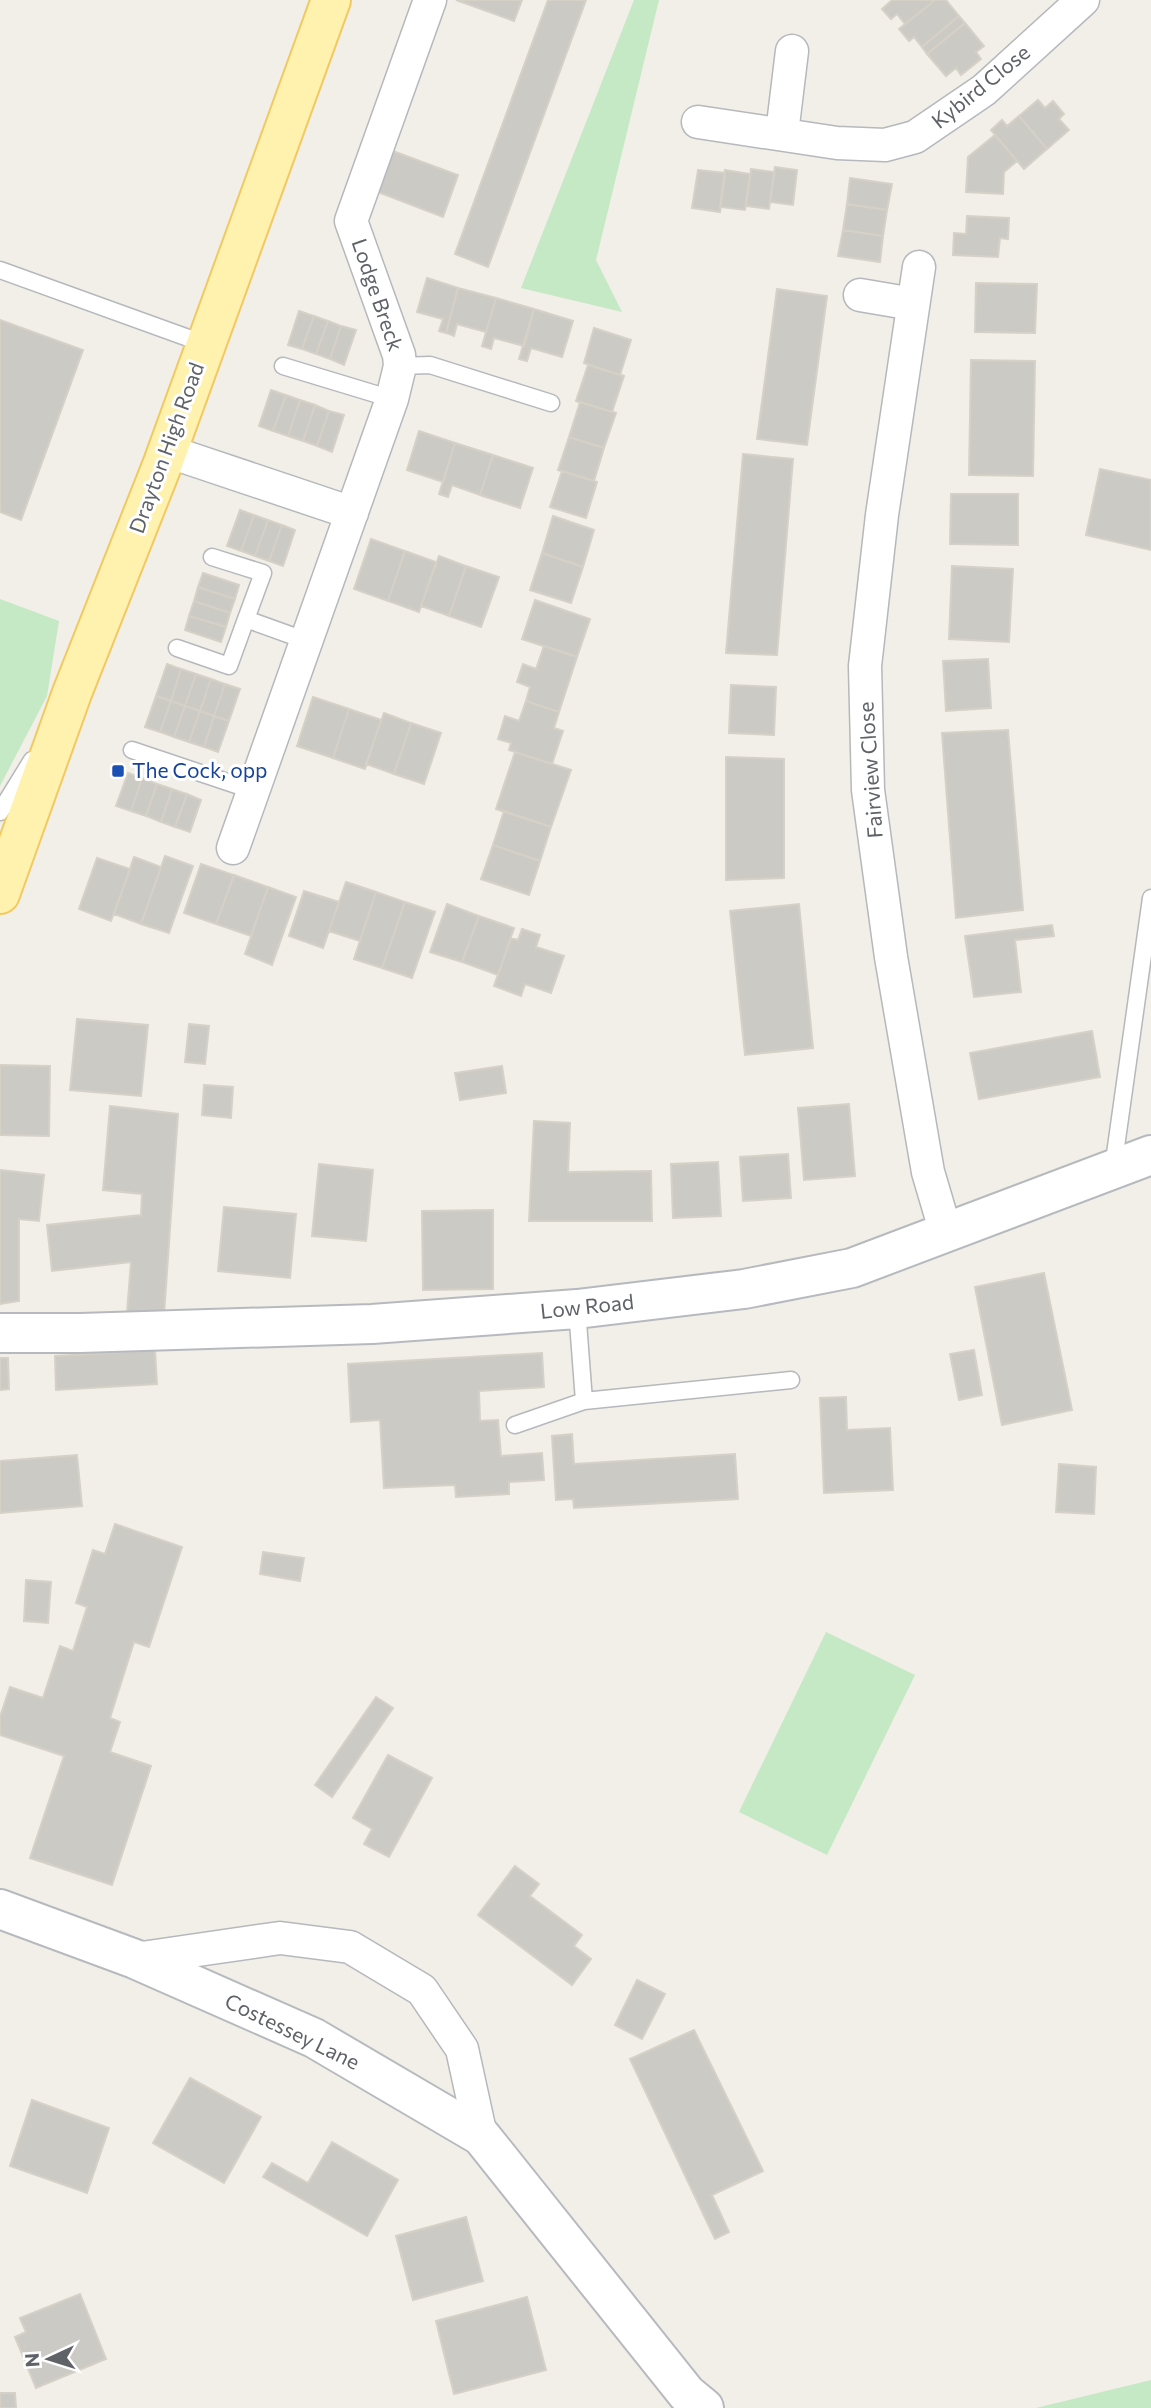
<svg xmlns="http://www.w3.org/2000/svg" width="1151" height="2408" viewBox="0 0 1151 2408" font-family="Commissioner,sans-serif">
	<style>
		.green { fill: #c5e8c5 }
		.building { fill: #cccac5; stroke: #d6d1c6; stroke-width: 2 }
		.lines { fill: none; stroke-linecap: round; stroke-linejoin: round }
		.lane-casing { stroke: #b5b8bc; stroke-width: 19 }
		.street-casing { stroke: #b5b8bc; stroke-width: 35 }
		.secondary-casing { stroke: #b6babf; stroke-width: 42 }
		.primary-casing { stroke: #f2c960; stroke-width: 42 }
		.lane { stroke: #fff; stroke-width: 16 }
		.street { stroke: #fff; stroke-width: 32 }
		.secondary { stroke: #fff; stroke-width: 38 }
		.primary { stroke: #fff2af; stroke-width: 38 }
		.transit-dot { fill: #1a4fb4; stroke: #fff; stroke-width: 2.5 }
		.labels { text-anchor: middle; stroke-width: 6; stroke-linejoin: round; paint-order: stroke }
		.street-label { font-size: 21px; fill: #5f6368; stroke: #fff }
		.transit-label { font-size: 21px; fill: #164399; stroke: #fff; text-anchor: start }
	</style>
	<rect width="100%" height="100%" fill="#f1efe8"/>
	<path class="green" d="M634,0h25l-63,260 26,52 -101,-24z
		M0,599l59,22 -12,75 -47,90z
		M826,1632l89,43 -88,180 -88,-43z
		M1151,2380v28h-115z"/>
	<path class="building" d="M456,0h66l-8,21z
		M548,0h38l-98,267 -33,-13z
		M892,0h43l-30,24 -8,-10 -6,5 -9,-10z
		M935,0h11l13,16 -37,31 -8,-10 -5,4 -10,-12z
		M959,16l6,7 -38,31 -5,-7z
		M965,23l19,23 -8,6 5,7 -20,16 -5,-7 -10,8 -19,-22z
		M1038,100l7,8 8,-7 11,13 -5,5 10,11 -22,19 -28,-33z
		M1019,116l28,33 -23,20 -33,-39 11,-10 5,6z
		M995,135l22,26 -13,11 -1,22 -37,-2 2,-35z
		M390,150l68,25 -15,42 -68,-26z
		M775,167l22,3 -4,35 -23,-3z
		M751,169l23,3 -5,37 -23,-3z
		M698,170l27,3 -5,39 -28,-4z
		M725,170l25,4 -5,36 -25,-3z
		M850,178l42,6 -5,26 -40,-6z
		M847,204l40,6 -4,26 -40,-6z
		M967,216l42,2 -1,21 -8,-1 -2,19 -45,-2 1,-22 12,1z
		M843,230l40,6 -3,26 -42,-6z
		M427,278l31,10 -12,45 -7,-2 4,-12 -26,-7z
		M976,283l61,1 -2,49 -60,-1z
		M458,288l38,10 -10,34 -29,-8 -3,12 -8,-3z
		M777,289l50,7 -20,149 -50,-6z
		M496,298l38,11 -10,37 -30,-8 -3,11 -9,-3z
		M534,309l39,12 -11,36 -31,-9 -4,13 -8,-2z
		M299,311l15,5 -12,33 -14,-4z
		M314,316l14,5 -12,33 -14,-5z
		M0,320l83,30 -62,170 -21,-8z
		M328,321l13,5 -11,33 -14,-5z
		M341,326l15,4 -12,35 -14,-6z
		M594,328l37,12 -11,35 -36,-12z
		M971,360l64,1 -2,115 -64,-1z
		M588,365l36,11 -12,36 -36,-11z
		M271,390l15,5 -13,36 -14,-5z
		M286,395l14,5 -12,36 -15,-5z
		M300,400l15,5 -12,36 -15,-5z
		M580,402l36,11 -12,35 -35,-11z
		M315,405l14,6 -12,35 -14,-5z
		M329,411l15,4 -12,37 -15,-6z
		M419,431l36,12 -12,39 -36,-12z
		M569,437l35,11 -10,33 -36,-11z
		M455,443l38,12 -13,40 -28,-10 -4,12 -9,-3z
		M743,454l50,5 -16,196 -51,-2z
		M493,455l40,13 -13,40 -40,-13z
		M1100,469l51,11v70l-65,-15z
		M562,471l35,11 -11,36 -36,-11z
		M951,494h67v51l-68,-1z
		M240,510l14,5 -13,36 -14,-5z
		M254,515l14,5 -13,36 -14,-5z
		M553,516l41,14 -11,37 -41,-14z
		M268,520l14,5 -13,36 -14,-5z
		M282,525l13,5 -12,36 -14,-5z
		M371,539l34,12 -17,50 -34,-12z
		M405,551l31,11 -17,50 -31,-11z
		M542,553l41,14 -12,36 -41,-13z
		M439,556l27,10 -17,50 -28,-10z
		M466,566l33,11 -18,50 -32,-11z
		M952,566l61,3 -4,73 -60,-3z
		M203,573l36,12 -4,14 -37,-12z
		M198,587l37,12 -5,14 -36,-12z
		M535,600l55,19 -13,38 -55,-18z
		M194,601l36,12 -4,14 -37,-11z
		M189,616l37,11 -5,15 -36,-12z
		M544,646l33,11 -18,55 -33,-11 4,-14 -13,-5 6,-18 13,5z
		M988,659l3,49 -45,3 -3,-50z
		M167,664l14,5 -10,32 -15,-5z
		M181,669l15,5 -11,32 -14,-5z
		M196,674l15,5 -11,32 -15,-5z
		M211,679l14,5 -11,32 -14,-5z
		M225,684l15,5 -11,32 -15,-5z
		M731,685l45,2 -2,48 -45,-2z
		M156,696l15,5 -11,31 -15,-5z
		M313,697l36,12 -16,49 -36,-12z
		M171,701l14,5 -11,31 -14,-5z
		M526,701l33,11 -5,16 9,3 -11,33 -43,-14 2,-7 -13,-4 7,-23 14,5z
		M185,706l15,5 -11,31 -15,-5z
		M349,709l32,11 -16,49 -32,-11z
		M200,711l14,5 -10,31 -15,-5z
		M384,713l27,10 -17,51 -28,-10z
		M214,716l15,5 -11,31 -14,-5z
		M411,723l30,10 -17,51 -30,-10z
		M1008,730l15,180 -67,8 -14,-185z
		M515,752l56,18 -20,57 -55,-18z
		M726,757l58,2v119l-58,2z
		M128,773l14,5 -11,33 -15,-5z
		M142,778l15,6 -11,32 -15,-5z
		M157,784l15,5 -11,33 -15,-6z
		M172,789l15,5 -12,33 -14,-5z
		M187,794l14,6 -11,32 -15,-5z
		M504,811l47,16 -11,34 -47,-16z
		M493,845l47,16 -11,34 -48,-16z
		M165,856l28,10 -24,67 -28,-9z
		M134,857l27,10 -20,57 -27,-10z
		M97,858l33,11 -19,52 -32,-12z
		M201,864l33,11 -18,49 -32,-11z
		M234,875l34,12 -17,49 -35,-12z
		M346,882l30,10 -16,49 -31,-10z
		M268,887l28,10 -24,68 -27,-11z
		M304,891l35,11 -16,46 -34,-12z
		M376,892l29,10 -23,66 -28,-9z
		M405,902l30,10 -23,66 -30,-10z
		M447,904l32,12 -17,46 -32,-10z
		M799,904l14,144 -68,7 -15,-144z
		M479,916l35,12 -16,47 -36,-13z
		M1052,925l2,11 -39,4 6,52 -47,5 -9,-61z
		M522,929l18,6 -4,12 28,9 -13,37 -26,-9 -4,12 -27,-10 17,-48 7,2z
		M77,1019l71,6 -7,71 -71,-6z
		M189,1024l20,2 -4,38 -20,-2z
		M1092,1031l8,46 -121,22 -9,-46z
		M0,1065l50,1 -1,70 -49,-1z
		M502,1066l4,27 -46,7 -5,-27z
		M204,1085l29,2 -2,31 -29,-3z
		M849,1104l6,72 -51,4 -6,-72z
		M110,1106l68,8 -14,201 -37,-3 4,-50 -79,9 -5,-46 94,-10 1,-21 -39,-4z
		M534,1121l36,2 -2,49 83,-1 1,50h-123z
		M788,1154l3,44 -48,3 -3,-44z
		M718,1162l3,54 -48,2 -2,-54z
		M319,1164l54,6 -7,71 -54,-5z
		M0,1170l44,5 -5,46 -20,-2v82l-19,3z
		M224,1207l72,7 -6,64 -72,-7z
		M493,1210v79l-70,1 -1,-79z
		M1044,1273l28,137 -70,15 -27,-138z
		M155,1350l2,34 -101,6 -1,-34z
		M974,1350l8,45 -23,5 -9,-46z
		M542,1353l2,34 -65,4 1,30 18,-1 3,36 41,-3 2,27 -35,2v12l-53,3 -1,-12 -71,3 -4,-68 -29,2 -3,-58z
		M0,1358h8l1,31 -9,1z
		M846,1397l1,33 43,-2 3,62 -69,3 -4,-95z
		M572,1434l2,30 161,-10 3,45 -164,9 -1,-9 -17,1 -4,-64z
		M77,1455l5,51 -82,7v-52z
		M1059,1464l37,3 -2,47 -38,-2z
		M115,1524l67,23 -33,100 -15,-5 -24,76 10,4 -10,30 41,14 -39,119 -82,-27 34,-102 -64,-21v-18l10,-30 33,11 17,-52 13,5 14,-44 -11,-4 17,-53 12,4z
		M263,1552l41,6 -4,23 -40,-7z
		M26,1580l25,2 -3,41 -24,-2z
		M376,1697l17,11 -61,89 -17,-12z
		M388,1755l44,23 -43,79 -25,-13 8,-15 -19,-11z
		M515,1866l24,18 -9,12 52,39 -8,11 17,13 -19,26 -94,-70z
		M637,1980l28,14 -23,45 -27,-14z
		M694,2030l69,141 -51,24 17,37 -14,7 -85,-180z
		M190,2078l71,39 -37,66 -71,-40z
		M32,2100l77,28 -22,65 -77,-27z
		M332,2142l66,38 -31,56 -104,-59 9,-14 36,20z
		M466,2217l17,64 -70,19 -17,-64z
		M80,2294l26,65 -70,29 -21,-51 11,-5 -6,-14z
		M527,2297l19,73 -92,24 -18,-73z
		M0,2393h15l1,15h-16z"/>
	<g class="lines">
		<defs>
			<path id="lane" d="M0,270l205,74
				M283,366l109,33
				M400,366l30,-1 121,38
				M212,557l51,16 -17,46 61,22
				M177,648l52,18 17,-47
				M132,750l122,41
				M0,812l32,-52
				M1113,1168l38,-270
				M584,1401l207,-21
				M515,1425l69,-24 -7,-92"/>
			<path id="street" d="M698,122l139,21 48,2 30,-8 69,-47 99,-90
				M782,133l10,-82
				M919,267l-37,248 -17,151 3,124 23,167 37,215 18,61
				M860,295l53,9
				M167,451l185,62
				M233,848l159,-449 8,-33 -1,-11 -48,-134 79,-221
				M135,1959l145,-21 70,9 72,43 40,59 19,87"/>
			<path id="secondary" d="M0,1333h80l292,-9 205,-15 167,-20 108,-21 299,-113
				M0,1909l135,50 179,79 167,98 206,258 17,14"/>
			<path id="primary" d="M0,894l72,-201 91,-230 168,-463"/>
		</defs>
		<use href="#lane" class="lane-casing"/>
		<use href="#street" class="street-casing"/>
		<use href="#secondary" class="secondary-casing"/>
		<use href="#primary" class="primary-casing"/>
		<use href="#lane" class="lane"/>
		<use href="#street" class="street"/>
		<use href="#secondary" class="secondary"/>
		<use href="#primary" class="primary"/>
	</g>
	<rect class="transit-dot" x="111" y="764" width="14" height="14" rx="3.5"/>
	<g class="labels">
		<g class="street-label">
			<text transform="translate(981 87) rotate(-39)" y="7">Kybird Close</text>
			<text transform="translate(377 295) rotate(71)" y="7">Lodge Breck</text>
			<text transform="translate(167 448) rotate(-70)" y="7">Drayton High Road</text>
			<text transform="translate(871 770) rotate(-94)" y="7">Fairview Close</text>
			<text transform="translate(587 1307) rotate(-6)" y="7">Low Road</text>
			<text transform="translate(292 2032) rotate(26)" y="7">Costessey Lane</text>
		</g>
		<g class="transit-label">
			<text x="132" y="778">The Cock, opp</text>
		</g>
	</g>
	<g transform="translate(49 2359) rotate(266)" stroke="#ffffff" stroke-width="5" paint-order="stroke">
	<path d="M0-5L12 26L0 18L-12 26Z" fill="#5f6368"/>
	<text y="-10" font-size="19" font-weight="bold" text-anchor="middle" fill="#5f6368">N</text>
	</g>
</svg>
